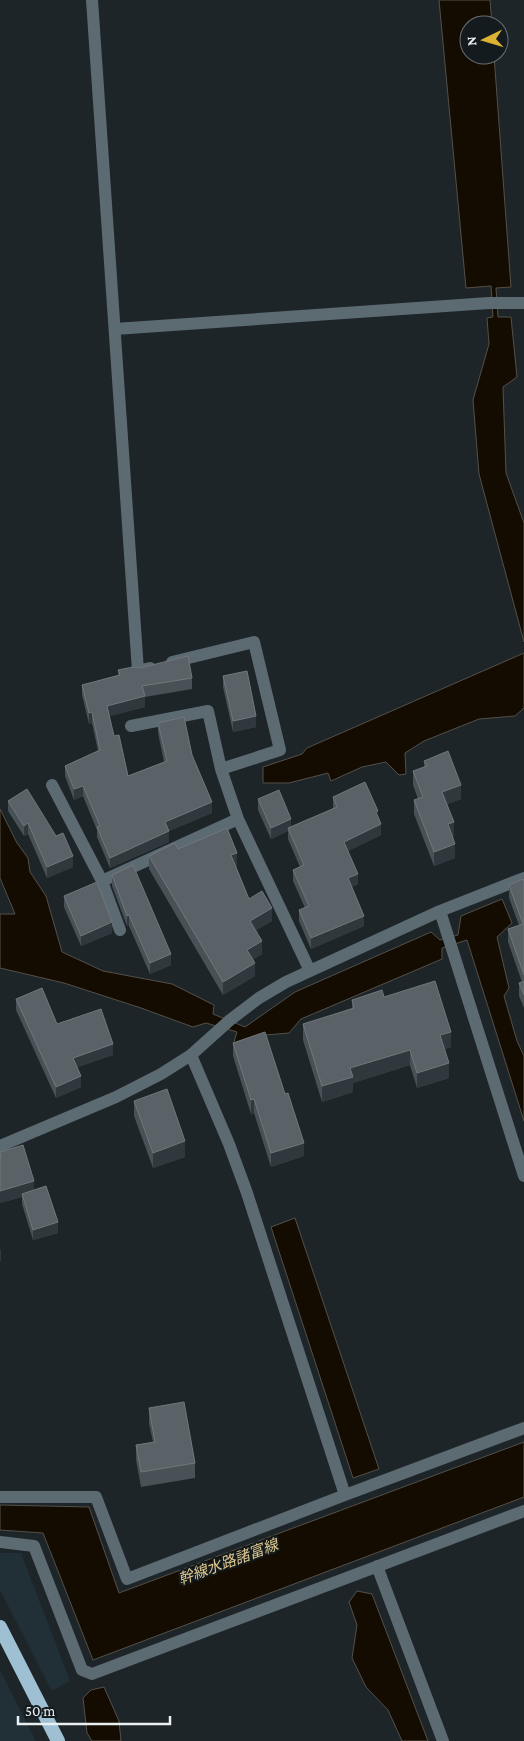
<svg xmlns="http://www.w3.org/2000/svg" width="524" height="1741" viewBox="0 0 524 1741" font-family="'Crimson Pro','Noto Sans JP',serif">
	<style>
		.built { fill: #212f37 }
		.water { fill: #140c00; stroke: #545049 }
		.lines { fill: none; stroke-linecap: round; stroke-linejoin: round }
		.minor { stroke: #5c6a72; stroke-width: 12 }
		.trunk { stroke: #9ec0d2; stroke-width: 14 }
		.wall { fill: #485156 }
		.shaded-wall { fill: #30383d }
		.building { fill: #5a6267; stroke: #70787c }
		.labels { text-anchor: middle; stroke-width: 4; stroke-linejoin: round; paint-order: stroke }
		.water-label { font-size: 15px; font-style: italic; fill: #dec78e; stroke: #141b1f }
	</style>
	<rect width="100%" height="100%" fill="#1d2529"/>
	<path class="built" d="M0,1553h21l49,128 -18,10 -52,-101z
		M0,1670l36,71h-36z"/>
	<path class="water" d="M439,0h51l2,25h-23v30h25l17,232 -15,1 2,29h13l6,60 -14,10 3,86 18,50v119l-45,-168 -6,-74 16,-56 -2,-26 6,-1 -2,-31 -25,2z
		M524,653v55l-9,8 -36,3 -55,22 -19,12 1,21 -7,1 -13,-13 -24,5 -31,14 -3,-8 -39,10h-26v-16l39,-13 5,-6z
		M0,809l17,34 11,15 2,14 16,24 16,56 41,19 69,13 42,21 -1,9 32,13 50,-35 136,-60 9,8 18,-5 3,-19 41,-17 10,24 -15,14 12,51 -5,8 13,45 7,15v65l-57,-181 -25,8v11l-141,60 -12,14 -24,2 -21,11 -10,-4 3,-10 -31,-9 -13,4 -52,-19 -77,-25 -64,-15v-54h15l-15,-36z
		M295,1218l84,251 -26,9 -82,-251z
		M524,1442v55l-431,163 -50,-127 -43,-3v-25l89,2 30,86z
		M357,1591l15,3 56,147h-26l-14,-31 -22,-23 -14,-29 5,-33 -8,-23z
		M104,1687l15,34 2,20h-29l-5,-8 -4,-35 8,-8z"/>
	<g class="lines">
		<path class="minor" d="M92,0l46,671 12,-3
			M115,329l374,-26h35
			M172,662l82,-20 26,108 -59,19
			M131,726l77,-15 13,58 17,50 72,152
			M52,785l50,96 18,49
			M102,881l136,-62
			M440,911l84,265
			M191,1055l38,89 18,49 98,302
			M0,1146l116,-49 45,-23 30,-19 39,-35 29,-22 27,-16 154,-71 84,-33
			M0,1497h96l31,82 218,-84 179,-67
			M0,1542l34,4 48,124 10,4 432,-163
			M377,1566l66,175"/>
		<path class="trunk" d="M0,1627l58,114"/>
	</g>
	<path class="wall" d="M118,670l74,8v11l-47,8v10l-36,9 5,20 14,40 36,-14 -6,-29v-10l34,32 20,58 -43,18v11l-59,26 -13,-31v-7l-14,-34 -9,4 -9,-24v-10l33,-15 -6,-28 -3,1 -7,-29v-10l36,-10z
		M223,676l33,51 -23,5 -10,-45z
		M424,761l37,38 -14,5 7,32h-1l2,22 -21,8 -20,-52v-14l4,-1 -5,-14v-14l11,-4z
		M333,797l45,21 3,17 -33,16 10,33 -6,3 12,39 -53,23 -12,-28v-11l6,-2 -12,-27v-11l7,-3 -12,-28v-8l-17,8 -13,-29v-11l33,28 42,-18z
		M8,801l48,35 17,31 -26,11 -19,-44 -4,2 -16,-25z
		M178,849l59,17 -1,1 13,32 23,22 -16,9 6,24 -10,6 3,16 -32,19 -74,-126v-13z
		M112,875l59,90 -21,9 -21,-48h-2l-15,-40z
		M524,881v127l-5,-12v-13l3,-1 -14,-40v-13l11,-4 -10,-27v-13z
		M64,896l48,37 -31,13 -17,-39z
		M384,997l67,50 -7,2 5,29 -32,10 -7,-23 -57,18v9l-31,10 -19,-62v-16l49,-15v-9z
		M16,999l41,25 56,31 -36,12 4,20 -25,11 -40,-88z
		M233,1043l71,113 -33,11 -17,-54 -3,1 -18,-58z
		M134,1101l51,56 -32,11 -19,-52z
		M0,1152l34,38 24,43 -25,7 -11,-36v-7l-22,6z
		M149,1408l46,55v15l-54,9 -5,-27v-15l17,-3 -4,-18z"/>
	<path class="shaded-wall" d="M145,696v11l-38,10v-11z
		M92,712v11l-3,1v-11z
		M256,716v11l-23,5v-11z
		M461,785v14l-19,7v-14z
		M83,786v10l-9,4v-11z
		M212,802v11l-43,18v11l-59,26v-10l55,-36z
		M291,819v11l-3,-2v3l-17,8v-11z
		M454,822v14l-6,2v-14z
		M28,823v11l-4,2v-10z
		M381,824v11l-37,18v-11z
		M455,844v14l-21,8v-14z
		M237,853v13l-6,3v-14z
		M73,856v11l-26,11v-11z
		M358,874v10l-10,5v-11z
		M272,908v13l-22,13v-13z
		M129,915v11h-2v-10z
		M364,916v10l-53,23v-11z
		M112,922v11l-31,13v-10z
		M262,941v13l-15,9v-13z
		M171,954v11l-21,9v-11z
		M255,963v13l-32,19v-13z
		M451,1032v15l-11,4v-16z
		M113,1044v11l-40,14v-11z
		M410,1050v15l-57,18v9l-31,10v-16l28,-18z
		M449,1063v15l-32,10v-15z
		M81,1076v11l-25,11v-11z
		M254,1099v14l-3,1v-14z
		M185,1141v16l-32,11v-15z
		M304,1143v13l-33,11v-14z
		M34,1181v12l-12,1v3l-22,6v-12z
		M58,1222v11l-25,7v-10z
		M1,1249v12l-1,1v-12z"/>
	<path class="building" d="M188,656l4,22 -50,8 3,10 -38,10 7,30 5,-1 9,41 39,-15 -9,-38 26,-6 8,38 20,47 -47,20 4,9 -59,27 -13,-31 3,-1 -17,-40 -9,3 -9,-23 35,-16 -8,-38 -3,1 -7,-28 38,-10 -2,-5 15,-3 7,1z
		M247,671l9,45 -23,5 -10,-45z
		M448,751l13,34 -19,7 12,30 -6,2 7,20 -21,8 -20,-52 9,-3 -10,-26 14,-5 -3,-5z
		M365,782l13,29 -2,1 5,12 -37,18 14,32 -10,4 16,38 -53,22 -12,-28 10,-4 -16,-36 11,-5 -16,-37 49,-21 -4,-10z
		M27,789l29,47 7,-3 10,23 -26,11 -19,-44 -4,3 -16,-25z
		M279,790l12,29 -20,9 -13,-29z
		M227,828l10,25 -6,2 18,44 13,-8 10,17 -22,13 12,20 -15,9 8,13 -32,19 -74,-126 26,-13 3,6z
		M133,865l38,89 -21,9 -21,-48 -2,1 -15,-41z
		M523,879l1,2v94l-16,-46 15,-5 -14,-39z
		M97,882l15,40 -31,14 -17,-40z
		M435,981l16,51 -11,3 9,28 -32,10 -7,-23 -60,18 3,9 -31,9 -19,-62 51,-16 -2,-8 30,-10 2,7z
		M524,981v14l-5,-12z
		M42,988l15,36 44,-15 12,35 -40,14 8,18 -25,11 -40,-88z
		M265,1032l20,62 3,-1 16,50 -33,10 -17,-54 -3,1 -18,-57z
		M167,1089l18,52 -32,12 -19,-52z
		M23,1145l11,36 -34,10v-33h1l-1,-6z
		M46,1186l12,36 -25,8 -11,-36z
		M184,1402l11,61 -54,9 -5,-27 19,-3 -6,-34z"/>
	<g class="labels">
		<g class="water-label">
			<text transform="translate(228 1562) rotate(-20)" y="5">幹線水路諸富線</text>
		</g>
	</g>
	<g transform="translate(484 40) rotate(265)"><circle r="24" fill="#141b1f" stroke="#6a7073"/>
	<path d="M0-4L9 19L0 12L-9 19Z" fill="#ddb233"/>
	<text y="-8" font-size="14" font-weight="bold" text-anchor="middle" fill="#eaeff2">N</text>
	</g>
	<path d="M18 1716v8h152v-8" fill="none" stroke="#eaeff2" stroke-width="2.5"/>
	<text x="25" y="1716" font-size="15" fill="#eaeff2" stroke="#141b1f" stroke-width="4" paint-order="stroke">50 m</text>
</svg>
